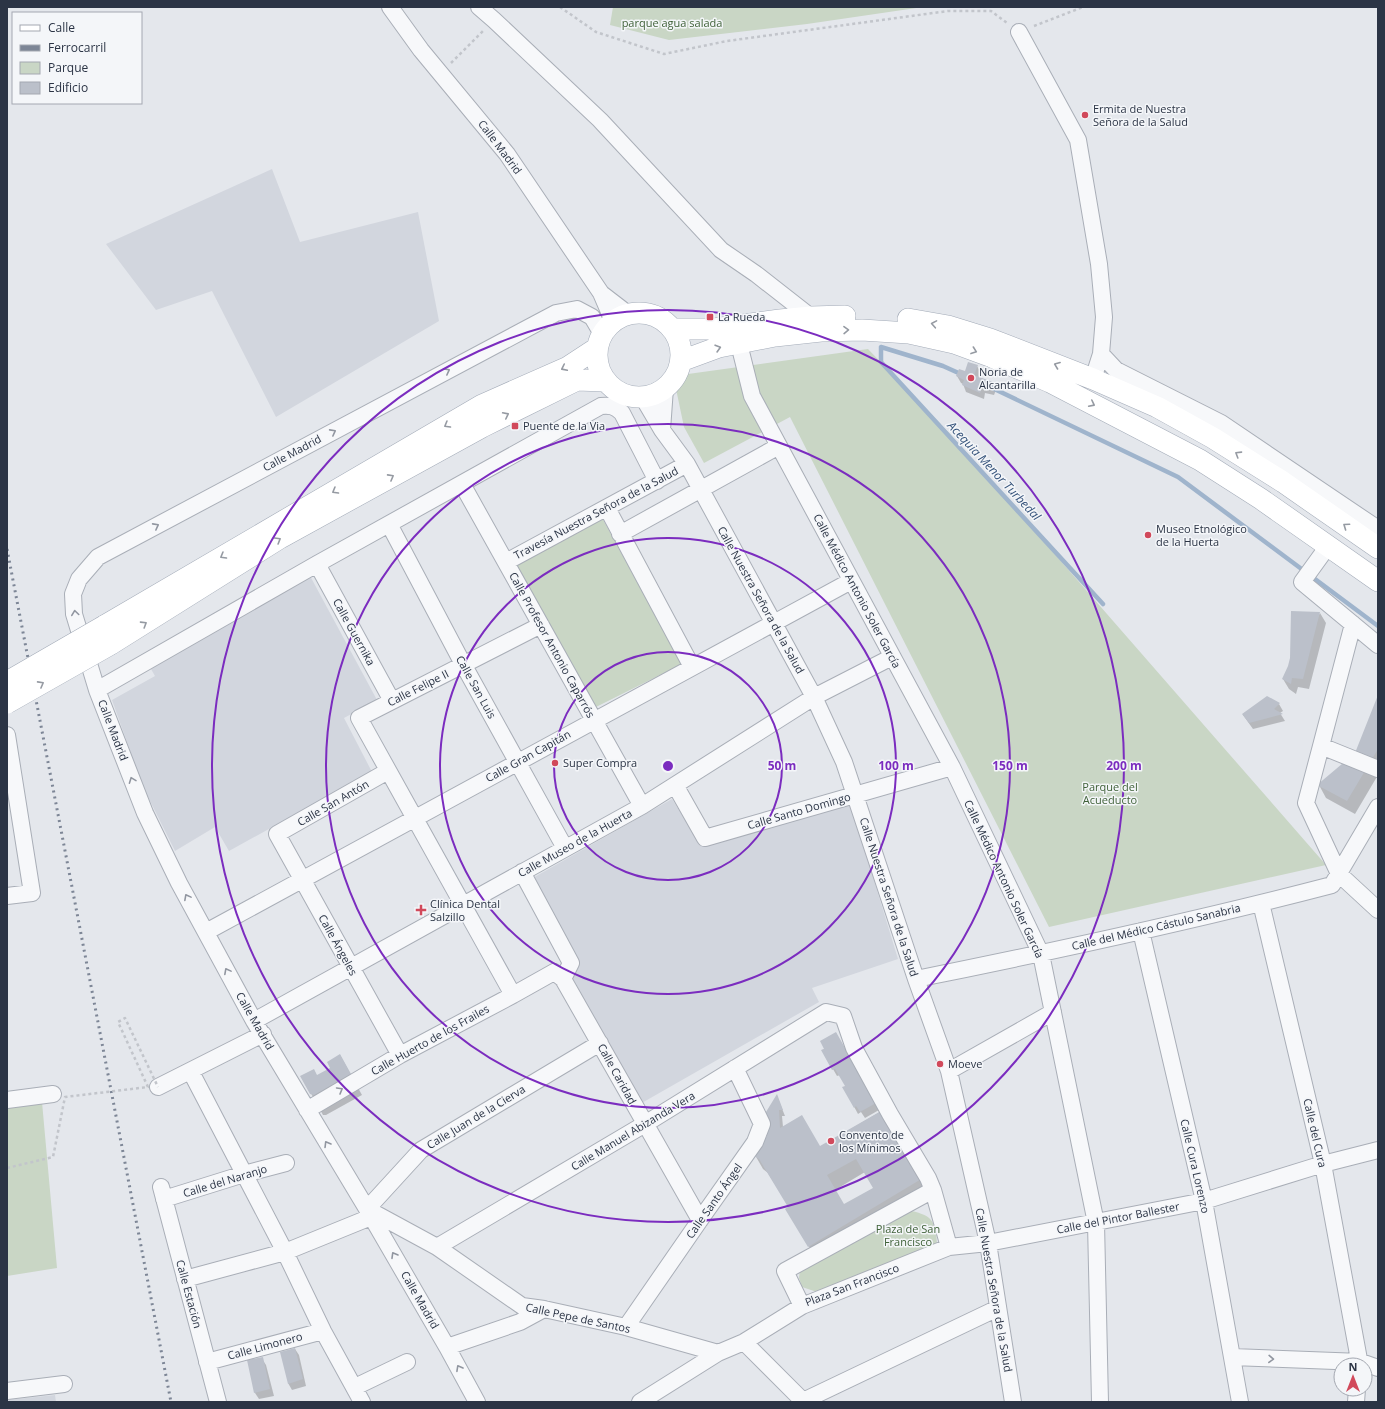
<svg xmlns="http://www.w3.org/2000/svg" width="1385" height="1409" viewBox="0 0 1385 1409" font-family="'Open Sans',sans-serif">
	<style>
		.built { fill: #d2d6de }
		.green { fill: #c9d6c5 }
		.shadow { fill: #0003; fill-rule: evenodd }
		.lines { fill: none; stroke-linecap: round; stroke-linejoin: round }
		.stream { stroke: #9fb4cc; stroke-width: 4.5 }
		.building { fill: #bbc0ca; fill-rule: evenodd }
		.minor-casing { stroke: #a9aeb7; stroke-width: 18 }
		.major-casing { stroke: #a3abb8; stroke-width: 22 }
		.path { stroke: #c2c5cb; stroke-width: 2.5; stroke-dasharray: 3 3; stroke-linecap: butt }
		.minor { stroke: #f7f8fa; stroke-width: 16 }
		.major { stroke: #fff; stroke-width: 21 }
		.rail { stroke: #7d8696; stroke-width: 3; stroke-dasharray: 2 4; stroke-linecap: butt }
		.major-bridge-casing { stroke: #a3abb8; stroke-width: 22; stroke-linecap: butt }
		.path-bridge { stroke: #c2c5cb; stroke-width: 2.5; stroke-dasharray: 3 3; stroke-linecap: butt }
		.major-bridge { stroke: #fff; stroke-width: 21 }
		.oneway { stroke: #959aa2 }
		.oneway2 { stroke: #9196a0 }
		.ring { fill: none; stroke: #7b2cbf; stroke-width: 2 }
		.poi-dot { fill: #d1495b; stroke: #f4f6f9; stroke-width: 1.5 }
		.labels { text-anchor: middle; stroke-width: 3; stroke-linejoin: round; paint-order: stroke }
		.park-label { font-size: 11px; fill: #3f6138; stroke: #f4f6f9 }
		.poi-label { font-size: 11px; fill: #2b3445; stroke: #f4f6f9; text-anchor: start }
		.street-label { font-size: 11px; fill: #2b3445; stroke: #f4f6f9 }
		.water-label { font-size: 12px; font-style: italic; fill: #34527a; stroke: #f4f6f9 }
		.centre { fill: #7b2cbf; stroke: #f4f6f9; stroke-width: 2 }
		.ring-label { font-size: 12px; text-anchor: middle; font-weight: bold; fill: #7b2cbf; stroke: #f4f6f9; stroke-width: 3; stroke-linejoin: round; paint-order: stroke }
	</style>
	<rect width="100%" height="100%" fill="#e4e7ec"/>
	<path class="built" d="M272,169l28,73 118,-30 21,109 -163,96 -64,-126 -56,19 -50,-66z
		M309,574l68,126 -33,18 28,54 -143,79 -14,-24 -40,24 -32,-64 -31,-87 43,-24 -4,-7z
		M672,799l28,44 151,-38 47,154 -86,29 7,14 -179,102 -71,-133 11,-7 -49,-85z
		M55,1395l1,7h-49v-2z"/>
	<path class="green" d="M613,7h310l-116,17 -138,16 -59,-15z
		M868,349l82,85 376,431 -277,62 -259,-510 -86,46 -20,-36 -8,-38 12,-15z
		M601,516l81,148 -86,43 -83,-145z
		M42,1102l15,166 -50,8v-170z
		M907,1210c24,5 29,9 30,34l-120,48 -15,-5 -3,-9 1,-9z"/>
	<path class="shadow" d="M977,366l4,7 -2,5 13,5 4,7 -2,5 -9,-2 -1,6 -18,-7 -3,-8 -2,-1 -4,-7z
		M1320,613l6,10 -17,66 -11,-2 -2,7 -7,-5 -6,-10z
		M1378,698v77l-23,39 -29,-16 -7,-13 37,-31z
		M1279,704l4,7 -3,2 5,8 -32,8 -10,-14z
		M836,1033l43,77 -14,8 -4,-6 -3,2 -14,-26 2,-2 -6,-11 -3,1 -15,-26 3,-1z
		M340,1055l22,40 -36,20h-3l-21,-38 15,-1 15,-8z
		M777,1096l8,20h-3l1,11 37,20 60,-35 46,73 -109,75 -22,-37 -5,-15 -22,-35 -5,-4 -8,-14 13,-19zM865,1172l9,16 -30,18 -9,-16z
		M295,1349l4,6 7,31 -14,4 -4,-7z
		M262,1359l4,6 8,31 -15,3 -4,-6z"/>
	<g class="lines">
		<path class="stream" d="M963,375l-20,-9 -62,-19v15l222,242
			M986,385l192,92 200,149"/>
	</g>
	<path class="building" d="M968,362l10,3 -4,10 19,7 -2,7 -9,-2 -2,6 -18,-8 2,-5 -8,-4 3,-7 6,2z
		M1291,611l29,1 -17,67 -11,-1 -1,6 -9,-5 6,-13 2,-8z
		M1378,695v54l-31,52 -30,-16 38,-32z
		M1267,696l13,7 -6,6 9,5 -34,9 -7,-9z
		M836,1032l40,71 -16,9 -4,-6 -2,2 -12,-21 3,-1 -10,-17 -3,1 -11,-20 3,-1 -4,-8z
		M340,1054l11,20 -37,21 -4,-1 -10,-18 14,-7 3,6 13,-7 -3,-6z
		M777,1094l6,16h-4l1,18 22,-13 18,31 61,-35 42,67 -115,69 -23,-38 3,-2 -29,-48 -6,-4 14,-19 -1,-24zM856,1159l17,29 -29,16 -17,-29z
		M295,1348l8,31 -15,5 -8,-32z
		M263,1357l7,32 -16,4 -7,-33z"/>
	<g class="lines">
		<defs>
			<path id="minor" d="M390,7l31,43 86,104 94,139 12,28
				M479,7l15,13 106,100 121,130 35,24 55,43
				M1019,32l59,108 21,124 5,53 -3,37 -8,25
				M602,294l26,20
				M739,344l13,52 200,371 89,187 55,269 4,179
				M1101,354l15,16 105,53 157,106
				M642,396l20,34 25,34 127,233 30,65 72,217 33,92 39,172 25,159
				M662,430l3,-42
				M462,484l180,322
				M607,508l85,159
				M389,524l74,140 102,184
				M620,534l159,-88
				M1328,546l-26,36 76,63
				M506,562l181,-98
				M317,564l75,137
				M1353,624l-32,122 57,23
				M97,690l220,-126 284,-158c9,-1 14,0 21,7l35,68
				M7,735l25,158 -25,3
				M1321,746l-15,57 33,71 39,36
				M388,771l-111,63 123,221
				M675,785l30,53 247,-71
				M522,872l49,91 -8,16
				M1261,903l62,261 37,201
				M1141,931l63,270 36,201
				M206,932l645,-351
				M916,979c139,-28 278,-58 416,-94l46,-78
				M513,995l-154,-277 182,-93
				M254,1021l388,-215 172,-109 78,-40
				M600,1043l-179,107 -54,59 70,38 85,59 22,3 82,18 92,26 26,-11 58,-36
				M949,1071l104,-59
				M191,1072l94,180 38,79 39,71
				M158,1087l105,-53
				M7,1100l46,-6
				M307,1110l93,-55 113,-60 41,-23 9,7 137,241
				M161,1187l57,215
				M933,1190l-148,81 17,35 147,-59 39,-4 216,-42 119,-37 55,-14
				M164,1199l80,-25 42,-11
				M437,1247l208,-123 181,-112 17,4 11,32 36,66 38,64 5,12 16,57
				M185,1279l100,-27 86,-35
				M626,1327l74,-107 55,-78 7,-18 -27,-56
				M744,1342l59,59 3,1
				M447,1347l73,-25 24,-13
				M1232,1357l129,5 17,6
				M207,1362l116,-31
				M355,1387l52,-25
				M7,1391l57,-7
				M803,1401l195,-93
				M477,1402l-30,-55 -80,-138 -113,-188 -75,-138 -34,-70 -48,-123 -23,-76 -1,-20 6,-15 19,-22 458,-244 21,-4 15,8 10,17
				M640,1402l78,-49
				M1356,1402l1,-13"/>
			<path id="major" d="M597 355a42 42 0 1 1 84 0a42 42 0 1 1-84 0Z
				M908,319l40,7 42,13 103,40 64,28 56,31 70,44 95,66
				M672,329h42l66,-9 31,-3 34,-1
				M681,361l38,-14 56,-11 46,-5 41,-1 47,3 45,10 38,14 58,25 150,78 61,39 117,82
				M104,626l378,-221 86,-38 29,-19
				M111,644l169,-106 202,-111 95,-47 28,1"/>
		</defs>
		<use href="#minor" class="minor-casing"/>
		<use href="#major" class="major-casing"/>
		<path class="path" d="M560,7l36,25 68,22 63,-13 221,-30h43l16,12
			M1034,26l49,-19
			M451,63l32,-32"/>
		<use href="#minor" class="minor"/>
		<use href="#major" class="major"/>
		<path class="rail" d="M7,549l164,853"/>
		<defs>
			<path id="major-bridge" d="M7,682l97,-56
				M7,703l104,-59"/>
		</defs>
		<use href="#major-bridge" class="major-bridge-casing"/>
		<path class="path-bridge" d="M7,1168l46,-11 12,-60 83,-10 -30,-65 7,-4 33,69"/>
		<use href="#major-bridge" class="major-bridge"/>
	</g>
	<defs><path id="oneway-chevron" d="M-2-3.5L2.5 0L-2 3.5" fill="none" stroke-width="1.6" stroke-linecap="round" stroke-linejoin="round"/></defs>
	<g class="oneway">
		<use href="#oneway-chevron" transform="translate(934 324) rotate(-170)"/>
		<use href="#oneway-chevron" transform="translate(846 330) rotate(-1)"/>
		<use href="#oneway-chevron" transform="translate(718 348) rotate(-16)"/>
		<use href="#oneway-chevron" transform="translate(974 351) rotate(20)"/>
		<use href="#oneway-chevron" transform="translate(1057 365) rotate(-159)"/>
		<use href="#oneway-chevron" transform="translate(564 368) rotate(154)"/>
		<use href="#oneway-chevron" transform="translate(1092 404) rotate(27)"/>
		<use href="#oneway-chevron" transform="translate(506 415) rotate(-27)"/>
		<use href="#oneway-chevron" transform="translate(447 425) rotate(150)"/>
		<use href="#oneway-chevron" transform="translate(1238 454) rotate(-148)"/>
		<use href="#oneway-chevron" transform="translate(391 477) rotate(-29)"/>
		<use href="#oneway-chevron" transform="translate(335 491) rotate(150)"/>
		<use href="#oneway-chevron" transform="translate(1346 526) rotate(-145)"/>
		<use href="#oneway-chevron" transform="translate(278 540) rotate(-31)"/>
		<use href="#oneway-chevron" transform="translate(223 556) rotate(150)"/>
		<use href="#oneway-chevron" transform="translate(144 624) rotate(-32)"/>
		<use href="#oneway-chevron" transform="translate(41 684) rotate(-29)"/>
	</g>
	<g class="oneway2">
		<use href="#oneway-chevron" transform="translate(447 371) rotate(-28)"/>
		<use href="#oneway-chevron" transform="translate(333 432) rotate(-28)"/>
		<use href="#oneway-chevron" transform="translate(156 526) rotate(-28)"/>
		<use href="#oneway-chevron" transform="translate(75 613) rotate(-98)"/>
		<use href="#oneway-chevron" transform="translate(132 780) rotate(-111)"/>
		<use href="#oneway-chevron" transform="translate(187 897) rotate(-118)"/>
		<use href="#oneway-chevron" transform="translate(227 971) rotate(-118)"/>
		<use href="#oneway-chevron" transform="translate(340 1090) rotate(-30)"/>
		<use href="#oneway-chevron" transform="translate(327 1144) rotate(-121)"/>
		<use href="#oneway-chevron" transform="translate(394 1255) rotate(-120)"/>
		<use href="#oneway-chevron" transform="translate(1271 1359) rotate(2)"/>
		<use href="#oneway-chevron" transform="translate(459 1368) rotate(-119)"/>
	</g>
	<g class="ring">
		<circle cx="668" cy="766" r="114"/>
		<circle cx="668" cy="766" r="228"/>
		<circle cx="668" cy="766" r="342"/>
		<circle cx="668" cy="766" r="456"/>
	</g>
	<g class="poi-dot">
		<circle cx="1085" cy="115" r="4"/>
		<rect x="706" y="313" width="8" height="8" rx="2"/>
		<circle cx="971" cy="378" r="4"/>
		<rect x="511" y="422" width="8" height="8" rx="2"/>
		<circle cx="1148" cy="535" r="4"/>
		<circle cx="555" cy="763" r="4"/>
		<path d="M419 904h4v4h4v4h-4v4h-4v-4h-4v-4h4z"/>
		<circle cx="940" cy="1064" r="4"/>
		<circle cx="831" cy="1141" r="4"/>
	</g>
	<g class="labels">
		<g class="park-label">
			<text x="672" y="27">parque agua salada</text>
			<text x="1110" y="791">Parque del<tspan x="1110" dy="13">Acueducto</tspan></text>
			<text x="908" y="1233">Plaza de San<tspan x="908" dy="13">Francisco</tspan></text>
		</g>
		<g class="poi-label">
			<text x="1093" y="113">Ermita de Nuestra<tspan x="1093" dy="13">Señora de la Salud</tspan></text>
			<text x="718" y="321">La Rueda</text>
			<text x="979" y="376">Noria de<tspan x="979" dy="13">Alcantarilla</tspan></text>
			<text x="523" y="430">Puente de la Via</text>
			<text x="1156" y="533">Museo Etnológico<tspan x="1156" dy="13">de la Huerta</tspan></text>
			<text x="563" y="767">Super Compra</text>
			<text x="430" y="908">Clínica Dental<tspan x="430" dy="13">Salzillo</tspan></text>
			<text x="948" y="1068">Moeve</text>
			<text x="839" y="1139">Convento de<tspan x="839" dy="13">los Mínimos</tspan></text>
		</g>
		<g class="street-label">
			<text transform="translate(500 147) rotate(53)" y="4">Calle Madrid</text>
			<text transform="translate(292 453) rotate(-28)" y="4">Calle Madrid</text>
			<text transform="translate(596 513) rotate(-28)" y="4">Travesía Nuestra Señora de la Salud</text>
			<text transform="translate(857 591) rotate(62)" y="4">Calle Médico Antonio Soler García</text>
			<text transform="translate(761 600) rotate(61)" y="4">Calle Nuestra Señora de la Salud</text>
			<text transform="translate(354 632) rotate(61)" y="4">Calle Guernika</text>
			<text transform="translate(552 645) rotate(61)" y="4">Calle Profesor Antonio Caparrós</text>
			<text transform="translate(476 687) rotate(61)" y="4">Calle San Luis</text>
			<text transform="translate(418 688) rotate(-27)" y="4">Calle Felipe II</text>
			<text transform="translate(113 730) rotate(69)" y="4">Calle Madrid</text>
			<text transform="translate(528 756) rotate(-29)" y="4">Calle Gran Capitán</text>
			<text transform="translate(333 803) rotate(-30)" y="4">Calle San Antón</text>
			<text transform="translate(799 811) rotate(-16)" y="4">Calle Santo Domingo</text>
			<text transform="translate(575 843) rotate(-29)" y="4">Calle Museo de la Huerta</text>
			<text transform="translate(1004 879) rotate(65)" y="4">Calle Médico Antonio Soler García</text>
			<text transform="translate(889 897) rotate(72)" y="4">Calle Nuestra Señora de la Salud</text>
			<text transform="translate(1156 927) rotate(-13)" y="4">Calle del Médico Cástulo Sanabria</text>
			<text transform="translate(338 945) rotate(61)" y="4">Calle Ángeles</text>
			<text transform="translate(255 1021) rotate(60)" y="4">Calle Madrid</text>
			<text transform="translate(430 1040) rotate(-29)" y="4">Calle Huerto de los Frailes</text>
			<text transform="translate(617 1074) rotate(61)" y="4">Calle Caridad</text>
			<text transform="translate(476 1117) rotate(-31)" y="4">Calle Juan de la Cierva</text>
			<text transform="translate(633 1131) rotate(-31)" y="4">Calle Manuel Abizanda Vera</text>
			<text transform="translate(1315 1133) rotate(77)" y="4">Calle del Cura</text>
			<text transform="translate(1195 1166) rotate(77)" y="4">Calle Cura Lorenzo</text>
			<text transform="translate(225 1181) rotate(-17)" y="4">Calle del Naranjo</text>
			<text transform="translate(714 1201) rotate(-55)" y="4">Calle Santo Ángel</text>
			<text transform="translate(1118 1218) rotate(-11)" y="4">Calle del Pintor Ballester</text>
			<text transform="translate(852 1285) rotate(-21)" y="4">Plaza San Francisco</text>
			<text transform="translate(994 1290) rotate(80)" y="4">Calle Nuestra Señora de la Salud</text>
			<text transform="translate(189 1294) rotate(75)" y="4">Calle Estación</text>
			<text transform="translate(420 1300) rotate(60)" y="4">Calle Madrid</text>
			<text transform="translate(578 1318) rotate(12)" y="4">Calle Pepe de Santos</text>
			<text transform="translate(265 1346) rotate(-15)" y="4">Calle Limonero</text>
		</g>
		<g class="water-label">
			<text transform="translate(994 471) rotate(47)" y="4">Acequia Menor Turbedal</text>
		</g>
	</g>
	<circle cx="668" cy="766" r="6" class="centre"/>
	<g class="ring-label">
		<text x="782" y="770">50 m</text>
		<text x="896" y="770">100 m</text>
		<text x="1010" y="770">150 m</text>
		<text x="1124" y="770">200 m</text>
	</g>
	<rect width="1385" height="1409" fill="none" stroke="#2b3445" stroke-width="16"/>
	<rect x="12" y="12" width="130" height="92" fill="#f4f6f9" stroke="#a4a8b1"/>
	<rect x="20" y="25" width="20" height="6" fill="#ffffff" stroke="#a4a8b1"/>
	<text x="48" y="32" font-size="12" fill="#2b3445">Calle</text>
	<rect x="20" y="45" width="20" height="6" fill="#7d8696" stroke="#a4a8b1"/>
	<text x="48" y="52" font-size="12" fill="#2b3445">Ferrocarril</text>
	<rect x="20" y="62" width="20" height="12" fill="#c9d6c5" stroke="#a4a8b1"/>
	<text x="48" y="72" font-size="12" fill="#2b3445">Parque</text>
	<rect x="20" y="82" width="20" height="12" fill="#bbc0ca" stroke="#a4a8b1"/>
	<text x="48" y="92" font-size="12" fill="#2b3445">Edificio</text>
	<g transform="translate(1353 1377)"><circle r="19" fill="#f4f6f9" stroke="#a4a8b1"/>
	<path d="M0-3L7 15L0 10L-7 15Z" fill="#d1495b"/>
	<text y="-6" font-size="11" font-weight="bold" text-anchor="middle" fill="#2b3445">N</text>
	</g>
</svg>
